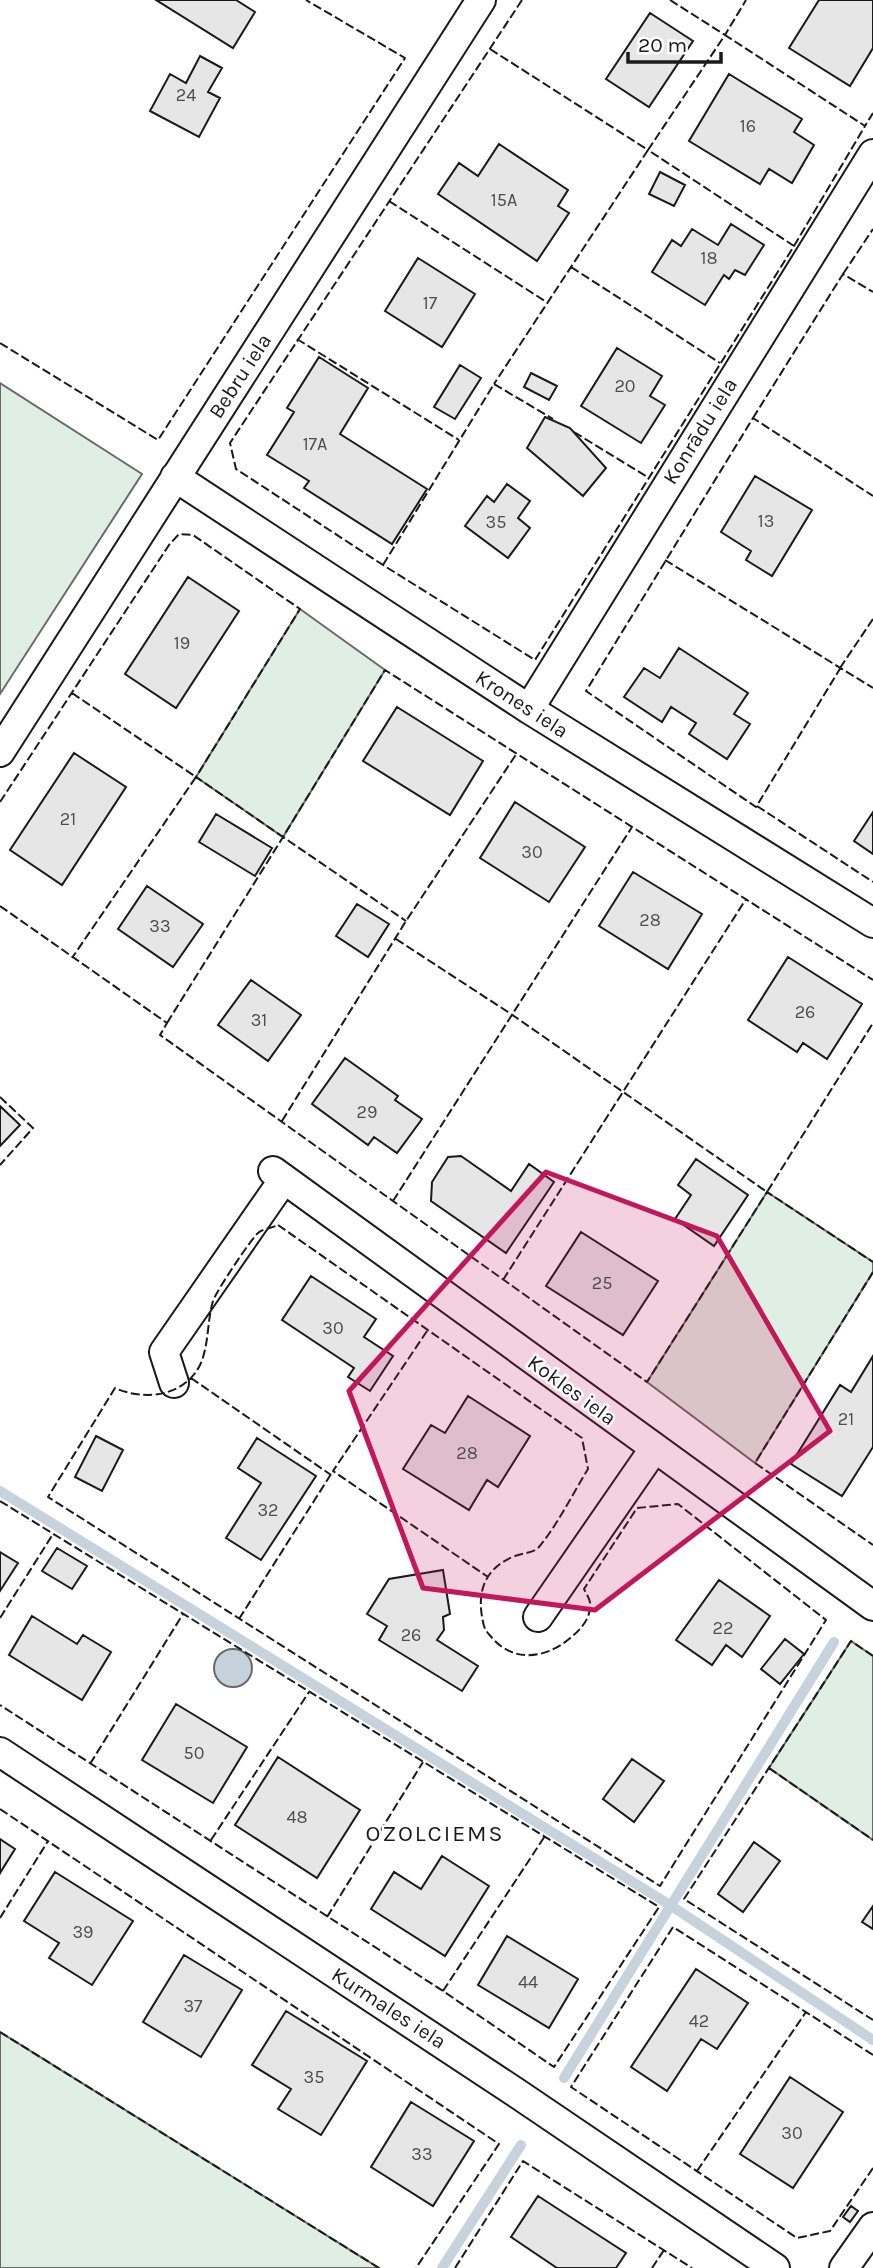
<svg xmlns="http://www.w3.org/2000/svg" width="873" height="2268" viewBox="0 0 873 2268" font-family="Karla,sans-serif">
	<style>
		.green { fill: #e0efe3; stroke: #6a6a6a; stroke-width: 2 }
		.water { fill: #c6d2dc; stroke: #6a6a6a; stroke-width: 2 }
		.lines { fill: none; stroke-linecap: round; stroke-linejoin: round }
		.stream { stroke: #c6d2dc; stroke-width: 10 }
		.building { fill: #e6e6e6; stroke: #1a1a1a; stroke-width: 2 }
		.street-casing { stroke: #1a1a1a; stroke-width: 32 }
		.street { stroke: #fff; stroke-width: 28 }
		.fence { stroke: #1a1a1a; stroke-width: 2; stroke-dasharray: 9 3.5; stroke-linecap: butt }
		.marked { fill: #c2185b; fill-opacity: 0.2; stroke: #c2185b; stroke-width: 5; stroke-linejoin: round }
		.labels { text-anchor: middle; stroke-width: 5; stroke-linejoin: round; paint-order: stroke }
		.number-label { font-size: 18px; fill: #4d4d4d }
		.street-label { font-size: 21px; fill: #1a1a1a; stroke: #fff }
		.neighbourhood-label { font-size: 23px; letter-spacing: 2px; fill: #1a1a1a; stroke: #fff }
	</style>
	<rect width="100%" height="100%" fill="#fff"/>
	<path class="green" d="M0,383l142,91 -142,220z
		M300,609l85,61 -102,167 -87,-60z
		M767,1192l106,70v10l-118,191 -108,-81z
		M851,1641l22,15v184l-104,-72z
		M0,2032l379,236h-379z"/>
	<path class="water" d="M214 1668a19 19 0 1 1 38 0a19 19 0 1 1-38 0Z"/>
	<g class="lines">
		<path class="stream" d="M0,1491l670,414 203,135
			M564,2078l270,-436
			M442,2268l79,-123"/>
	</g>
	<path class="building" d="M156,0h80l19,12 -22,36z
		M819,0h54v48l-23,38 -61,-38z
		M650,13l43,28 -44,66 -43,-28z
		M200,56l22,12 -14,24 12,6 -21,39 -49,-26 20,-37 16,9z
		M729,74l73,45 -8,13 20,13 -22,38 -23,-14 -9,15 -71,-43z
		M499,144l69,46 -10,16 11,7 -32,48 -99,-67 21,-31 19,13z
		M660,172l25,13 -11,21 -25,-12z
		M731,224l33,21 -19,30 -10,-5 -6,9 -5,-4 -19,30 -53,-33 20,-32 9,6 11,-17 26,16z
		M418,258l57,36 -33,53 -57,-36z
		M617,348l45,28 -12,20 15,9 -24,38 -60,-37z
		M319,357l49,31 -28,46 87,55 -35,55 -88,-56 5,-7 -42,-26 27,-43 -7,-4z
		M460,365l21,13 -26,41 -21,-12z
		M531,373l26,13 -8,14 -25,-13z
		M545,417l25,11 36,40 -23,28 -56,-48z
		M755,476l57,34 -40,66 -26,-16 5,-9 -30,-19z
		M507,484l23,17 -12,17 12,10 -22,30 -43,-32 22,-30 7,6z
		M188,577l51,34 -63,97 -51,-34z
		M679,648l69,45 -14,21 16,10 -23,35 -38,-25 7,-11 -25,-16 -9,15 -38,-25 20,-29 16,10z
		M397,707l86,54 -33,54 -87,-54z
		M74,753l52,34 -64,98 -52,-35z
		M515,802l70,45 -36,55 -69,-44z
		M873,812v42l-19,-13z
		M216,814l56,34 -17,28 -56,-34z
		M633,872l69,42 -34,55 -69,-43z
		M147,886l56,38 -30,43 -55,-38z
		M357,904l32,20 -21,33 -32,-21z
		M788,957l74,47 -35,55 -24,-16 -6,9 -49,-32z
		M251,980l50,35 -33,46 -50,-36z
		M345,1058l53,38 -3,4 27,19 -25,34 -23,-16 -6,8 -56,-41z
		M0,1106l20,19 -20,21z
		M461,1156l50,35 18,-27 25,18 -48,71 -75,-52 1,-19 16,-25z
		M696,1159l52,36 -34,51 -39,-27 16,-24 -13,-10z
		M581,1232l77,49 -35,54 -77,-49z
		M311,1276l65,43 -12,18 29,19 -23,35 -22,-14 6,-9 -72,-48z
		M873,1356v91l-31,49 -51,-32 49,-79 11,7z
		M468,1396l62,40 -32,51 -11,-7 -18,30 -66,-41 28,-44 14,8z
		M96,1436l27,14 -21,41 -27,-14z
		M257,1438l59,38 -55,84 -35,-22 35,-55 -23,-15z
		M57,1548l30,18 -15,23 -30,-18z
		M0,1552l18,11 -18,28z
		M443,1570l7,44 -7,3 1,13 -7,10 41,26 -16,25 -83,-51 8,-14 -20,-12 22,-35z
		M719,1580l51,36 -28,41 -16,-12 -14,20 -36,-25z
		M32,1616l45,28 6,-9 28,17 -29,48 -73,-45z
		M785,1639l19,15 -24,30 -19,-15z
		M176,1704l71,43 -34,56 -71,-43z
		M278,1757l82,53 -43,68 -82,-53z
		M632,1759l32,22 -30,41 -31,-23z
		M0,1839l15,10 -15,24z
		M754,1842l26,19 -37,51 -25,-18z
		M442,1856l47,30 -44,70 -74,-47 23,-37 27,17z
		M55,1872l78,49 -41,64 -43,-27 10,-15 -35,-22z
		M873,1906v23l-11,-7z
		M507,1936l71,43 -29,49 -71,-43z
		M184,1955l58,35 -41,67 -58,-35z
		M696,1969l52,34 -31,46 -16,-10 -34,52 -36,-24z
		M286,2011l81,50 -46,74 -43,-26 13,-20 -39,-24z
		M790,2077l53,35 -50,76 -53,-34z
		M411,2102l63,39 -41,65 -62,-39z
		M538,2196l88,57 -10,15h-59l-46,-31z
		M851,2206l7,5 -8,11 -7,-5z"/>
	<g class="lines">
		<defs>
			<path id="street" d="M175,477l354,232 344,214
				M529,709l344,-555
				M0,752l481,-752
				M273,1171l600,435
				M174,1383l-10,-31 120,-173
				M538,1617l116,-168
				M0,1752l518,342 257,174
				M844,2268l29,-41"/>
		</defs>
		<use href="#street" class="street-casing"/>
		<use href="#street" class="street"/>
		<path class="fence" d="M522,0l-292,443 6,26 147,96 152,95 259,-414 -146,-96 77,-115 140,91 8,-13
			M670,0l55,35 21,-35
			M490,49l158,101 -154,234
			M389,201l159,102
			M794,246l71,-120
			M571,267l149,96
			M843,274l30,-45
			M297,339l162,101
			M0,343l158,97 247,-382 -99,-58
			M753,418l90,-144 30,18
			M574,432l75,46
			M665,560l208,128
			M383,565l111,-181 59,35
			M841,667l-85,140 -170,-116 167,-273 120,78
			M840,668l33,-49
			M72,693l124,84 -124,181
			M0,802l169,-257 10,-11 14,1 107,74 -104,168 87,60 102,-167 488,310
			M757,806l116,76
			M0,906l167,117 -7,12 487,347 120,-190 106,70
			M396,939l115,75 256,178 106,-169
			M167,1023l116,-186 123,84
			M0,1097l33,31 -33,37
			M282,1121l124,-200 111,-168
			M393,1201l239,-374
			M278,1225l304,213 6,31c-16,26 -30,55 -49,78 -5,6 -17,6 -24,9 -33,13 -39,39 -31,70 2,6 5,8 9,13 22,24 53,19 76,0 10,-8 19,-17 21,-30 2,-7 -3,-14 -6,-20l53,-81 41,-4 148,116 -166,266 -612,-389 67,-109c29,13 69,9 85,-23 9,-19 7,-44 13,-64 2,-8 38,-62 45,-68 4,-4 14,-5 20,-8z
			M873,1272l-118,191 118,82
			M503,1280l243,-381
			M427,1331l-94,140 155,106
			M191,1378l140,97
			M0,1501l659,406 -105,160 -111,-76 -443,-286
			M0,1618l53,-84
			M239,1619l94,-148
			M873,1656l-22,-15 -167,258 189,121
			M90,1764l93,-150
			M769,1768l104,72
			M0,1809l499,335 -83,124
			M211,1840l98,-148
			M327,1917l96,-155
			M0,1918l48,-77
			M443,1991l102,-155
			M0,2032l379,236
			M873,2055l-200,-128 -102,160 226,151 33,-7 43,-63
			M697,2171l109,-159
			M455,2268l68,-107 169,107
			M652,2268l12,-18"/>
	</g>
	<path class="marked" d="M546,1172l171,64 113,195 -235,179 -172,-22 -74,-197z"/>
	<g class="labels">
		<g class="number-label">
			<text x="186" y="101">24</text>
			<text x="748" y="132">16</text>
			<text x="504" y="206">15A</text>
			<text x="709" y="264">18</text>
			<text x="430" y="309">17</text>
			<text x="625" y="392">20</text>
			<text x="315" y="450">17A</text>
			<text x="766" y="527">13</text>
			<text x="496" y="528">35</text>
			<text x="182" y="649">19</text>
			<text x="68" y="825">21</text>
			<text x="532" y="858">30</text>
			<text x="650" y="926">28</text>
			<text x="160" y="932">33</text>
			<text x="805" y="1018">26</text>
			<text x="259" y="1026">31</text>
			<text x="367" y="1118">29</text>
			<text x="602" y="1289">25</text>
			<text x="333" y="1334">30</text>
			<text x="846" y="1425">21</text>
			<text x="467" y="1459">28</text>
			<text x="268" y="1516">32</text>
			<text x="723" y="1634">22</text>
			<text x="411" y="1641">26</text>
			<text x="194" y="1759">50</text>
			<text x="297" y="1823">48</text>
			<text x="83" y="1938">39</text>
			<text x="528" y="1988">44</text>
			<text x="193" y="2012">37</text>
			<text x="699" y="2027">42</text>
			<text x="314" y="2083">35</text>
			<text x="792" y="2139">30</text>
			<text x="422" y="2160">33</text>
		</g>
		<g class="street-label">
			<text transform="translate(240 376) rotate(-57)" y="7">Bebru iela</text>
			<text transform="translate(700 431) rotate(-58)" y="7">Konrādu iela</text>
			<text transform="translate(522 704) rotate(33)" y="7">Krones iela</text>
			<text transform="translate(572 1390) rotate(36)" y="7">Kokles iela</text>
			<text transform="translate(389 2008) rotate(33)" y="7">Kurmales iela</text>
		</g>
		<g class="neighbourhood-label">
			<text x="435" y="1841">OZOLCIEMS</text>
		</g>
	</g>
	<path d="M628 52v10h93v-10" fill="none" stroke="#1a1a1a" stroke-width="3.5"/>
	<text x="638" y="52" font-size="21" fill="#1a1a1a" stroke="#ffffff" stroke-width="5" paint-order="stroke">20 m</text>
</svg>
